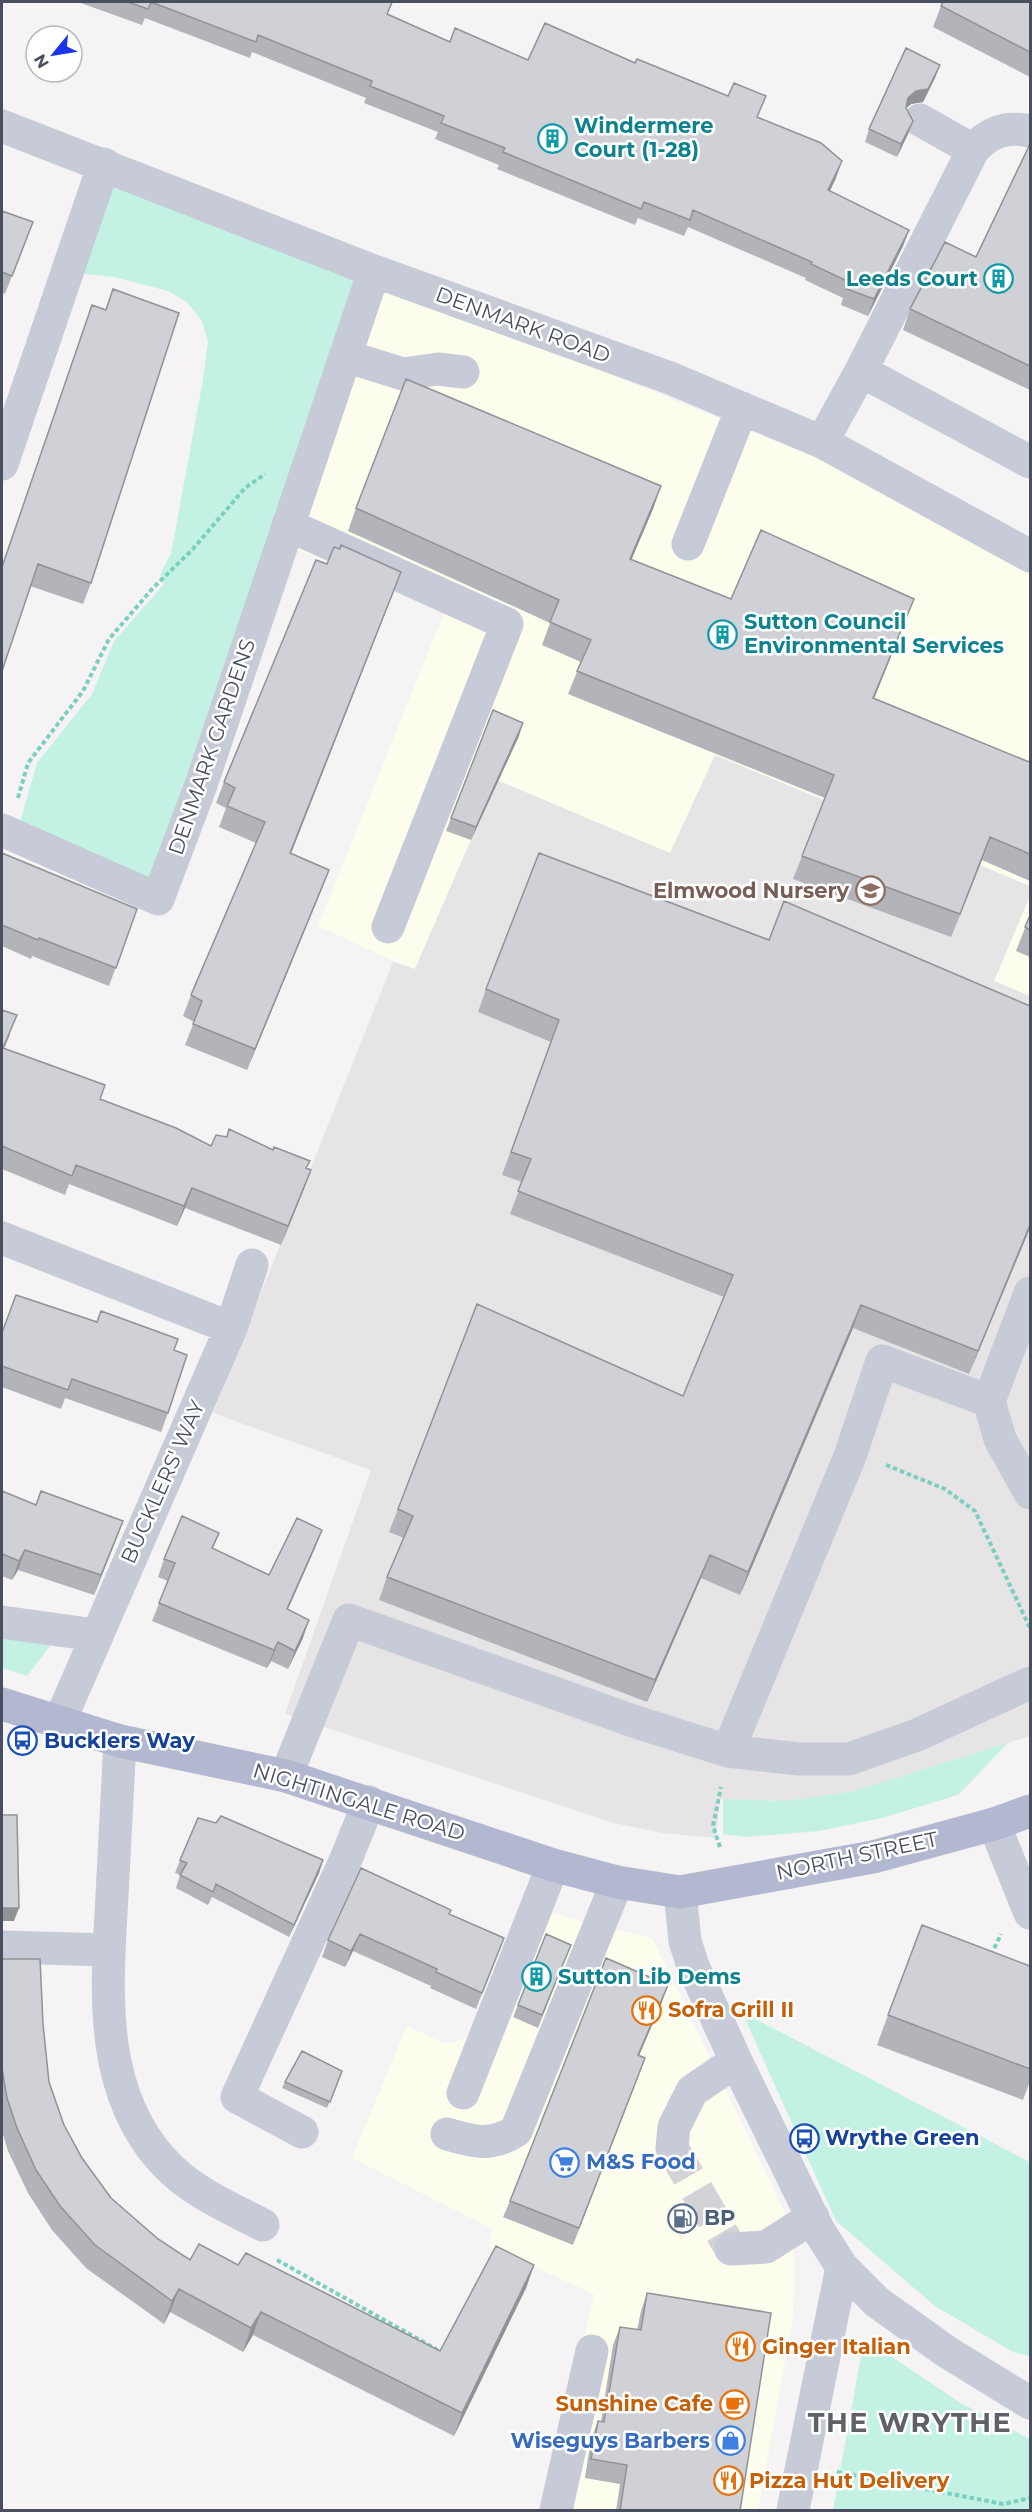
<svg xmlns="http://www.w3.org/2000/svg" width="1032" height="2512" viewBox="0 0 1032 2512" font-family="Montserrat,sans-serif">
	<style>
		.commercial { fill: #fdfdee }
		.education { fill: #e6e4e5 }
		.green { fill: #c3f1e3 }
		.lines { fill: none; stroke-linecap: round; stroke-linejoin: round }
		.minor-tunnel { stroke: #d3d2d6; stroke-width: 33; stroke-dasharray: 33 16; stroke-linecap: butt }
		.path { stroke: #7acfc0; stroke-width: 4; stroke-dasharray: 4.5 3; stroke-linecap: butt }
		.minor { stroke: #c7cad7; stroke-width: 33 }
		.major { stroke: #b3b8d1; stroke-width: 33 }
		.wall { fill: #b2b4b9 }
		.shaded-wall { fill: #919296 }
		.building { fill: #cfd1d7; stroke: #919296; stroke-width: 1.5 }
		.labels { text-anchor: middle; stroke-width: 5; stroke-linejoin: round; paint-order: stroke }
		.culture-label { font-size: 21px; font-weight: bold; fill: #0d838f; stroke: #fff; text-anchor: start }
		.street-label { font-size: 21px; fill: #4a4f60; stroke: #fff }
		.education-label { font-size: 21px; font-weight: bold; fill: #785e54; stroke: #fff; text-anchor: end }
		.transit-label { font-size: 21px; font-weight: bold; fill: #164399; stroke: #fff; text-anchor: start }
		.food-label { font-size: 21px; font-weight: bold; fill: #c56008; stroke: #fff; text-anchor: start }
		.shop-label { font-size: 21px; font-weight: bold; fill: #366cbe; stroke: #fff; text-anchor: start }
		.service-label { font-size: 21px; font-weight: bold; fill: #4e5e75; stroke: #fff; text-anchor: start }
		.district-label { font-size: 27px; font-weight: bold; letter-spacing: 1.5px; fill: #5f6068; stroke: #fff }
	</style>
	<rect width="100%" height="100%" fill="#f5f3f3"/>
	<path class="commercial" d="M382,289l118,41 327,132 203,112v312l-221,-93 -139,60 -173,-72 -83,189 -96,-44 126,-313 -155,-67z
		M1030,896v100l-36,-14z
		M531,1906l41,13 80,19 142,293v66l-2,27 -34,186h-214l50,-216 -106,-48 5,-17 -141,-71 55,-132 39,18 23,-7z"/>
	<path class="education" d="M715,755l315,131v10l-36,85 36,15v740l-179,56 -68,9 -63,-2 -4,39 -53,-5 -49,-10 -329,-109 86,-244 -158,-57 180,-451 22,7 82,-189 173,73z"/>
	<path class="green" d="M109,175l254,102 -214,612 -131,-60 19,-66 55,-69 22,-53 50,-57 -4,-10 11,-20 32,-174 5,-38 -6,-21 -15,-19 -19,-11 -54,-14 -40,-4z
		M2,1633l54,5 -29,38 -25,-8z
		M1008,1743l-50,52 -76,23 -63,13 -72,6 -24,-3v-35l60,2 68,-9z
		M742,2012l288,150v194l-17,-4 -78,-46 -99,-85z
		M870,2342l89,60 71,37v71h-197l30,-165z"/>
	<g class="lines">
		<path class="minor-tunnel" d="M672,2148l59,101"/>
		<path class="path" d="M18,798l10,-35 55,-72 26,-52 44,-51 39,-38 53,-62 20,-14
			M886,1465l59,24 30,22 55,117
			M720,1847l-7,-21 8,-39
			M991,1955l10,-21
			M277,2260l159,89 -1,2
			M837,2472l166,32 27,-6"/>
		<path class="minor" d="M920,120l53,30
			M2,126l372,145 296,107 152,64 208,114
			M345,356l58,18 35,-5 25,3
			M861,371l169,91
			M822,442l39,-71 112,-221c16,-18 33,-24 57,-19
			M2,464l102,-300
			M288,525l219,99 -119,303
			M688,544l54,-136
			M2,830l156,69 43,-114 173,-514
			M2,1238l229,90
			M989,1401l41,-108
			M2,1622l93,13
			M59,1723l172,-395 21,-63
			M120,1741c-3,52 -5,103 -8,155 -5,90 -15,193 51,265 27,30 65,46 100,64
			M728,1751l122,-295 32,-95 107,40 11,38 30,54
			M286,1776l63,-156 287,102 92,29 71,8h50l68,-24 113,-52
			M994,1824l36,89
			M680,1892l5,49 8,25 43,95 83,170 23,36 35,35 70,50 83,51
			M2,1947l107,3
			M463,2093l90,-228
			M302,2132l-65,-35 109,-238 23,-57
			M447,2134c27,8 43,13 69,-3l101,-249
			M672,2148l2,-21 18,-36 44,-30
			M731,2249l35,-2 47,-30
			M556,2510l36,-159
			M793,2510l49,-243"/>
		<path class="major" d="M2,1704l118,37 166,35 267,89 64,17 63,10 193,-35 121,-33 36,-13"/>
	</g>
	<path class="wall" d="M78,2h315l-6,13 63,27 78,18 230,57 78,61 -6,13 79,39 -6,16 -35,70 -27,-11 2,-7 -38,-18 1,-2 -118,-51 -4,9 -46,-18 -3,7 -138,-56 2,-4 -64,-26 3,-7 -74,-29 2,-5 -114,-46 -2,6 -105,-40 -3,7z
		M1030,2v75l-97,-50 8,-21z
		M935,78l-12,24 -12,2 -5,4 7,13 -5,13 -11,23 -32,-15 4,-13z
		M1030,144v246l-127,-60 7,-21 66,-52z
		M2,211l31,11 -28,72 -3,-2z
		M85,326l6,257 -8,21 -53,-18z
		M661,486l-8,23 -22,51 100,39h183l-9,23 -31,76 155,64 1,-3v122l-48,-21 -31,77 -158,-58 32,-81 -257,-104 13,-32 -39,-17 8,-22 -202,-92 8,-23z
		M327,564l74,8 -110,281 38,17 -8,21 -74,179 -62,-25 9,-23 -11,-6 8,-21 65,-152 -37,-16 7,-19 -10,-5 8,-21z
		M519,736l-48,104 -25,-9 5,-13z
		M2,853l135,56 -28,77 -77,-30 -1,3 -29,-13z
		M1030,915v42l-14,-6z
		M769,940l261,66v222l-61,146 -116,-46 -113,267 -39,-17 -54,124 -268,-102 8,-23 17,-39 -15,-6 9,-23 285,-113 41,-99 -214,-83 12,-32 -20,-7 49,-133 -73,-30 8,-23z
		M2,1010l8,25 -6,14 96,50 111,47 15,-9 3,-8 78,39 -3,21 -23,56 -96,-37 -8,18 -108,-42 -4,11 -63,-26z
		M2,1329l172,21 -6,63 -7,19 -96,-34 -4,11 -59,-22z
		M2,1491l34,14 5,-14 82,30 -29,74 -76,-25 -6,10 -10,-4z
		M322,1530l-7,18 -27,61 15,29 -15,31 -17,-8 -4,7 -115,-47 16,-40 -10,-4 6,-18 55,-26 -6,16 56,26z
		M180,1860h143l-4,13 -30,64 -77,-40 -4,8 -32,-17 4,-13 -5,-2z
		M449,1914l55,24 -28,71 -46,-21 1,-2 -78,-35 -8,16 -23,-10 6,-17z
		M571,1945l-33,83 -25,-11 5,-12z
		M2,1959l41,65 6,58 15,43 18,33 29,40 47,41 32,21 48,5 202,86 94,-86 -8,23 -72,148 -201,-101 -10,17 -73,-40 -6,12 -78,-56 -34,-38 -24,-37 -20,-42 -6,-20z
		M1030,1966v115l-7,19 -146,-55 11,-30z
		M662,2002l-23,53v20l-66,170 -70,-28 7,-16z
		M342,2071l-15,37 -45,-20 3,-6z
		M647,2293l93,218h-124l4,-27 -35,-6 6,-39 7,-18h3l12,-76 7,-18 17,3 4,-19z"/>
	<path class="shaded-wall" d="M940,65l-5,13 -12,24 -12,2 -8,7 5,-13z
		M913,121l-5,13 -11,23 4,-13z
		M842,161l-6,17 -14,28 6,-16z
		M909,230l-6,16 -35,70 6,-17z
		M661,486l-8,23 -31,73 8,-23z
		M401,572l-8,21 -110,281 7,-21z
		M914,599l-9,23 -40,99 8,-23z
		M523,723l-4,13 -48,104 5,-13z
		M990,837l-8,23 -31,77 9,-23z
		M329,870l-8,21 -74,179 8,-21z
		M311,1170l-7,19 -23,56 7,-19z
		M192,1188l-7,20 -8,18 7,-20z
		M1030,1225v3l-61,146 9,-23z
		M861,1305l-8,23 -113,267 8,-23z
		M123,1521l-7,19 -22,55 7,-20z
		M322,1530l-7,18 -35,79 7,-18z
		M25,1550l-7,20 -6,10 7,-19z
		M710,1555l-9,23 -54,124 8,-22z
		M309,1620l-6,18 -15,31 7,-18z
		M278,1642l-7,19 -4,7 7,-18z
		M323,1860l-4,13 -30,64 5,-12z
		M2,1908h17l-5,13h-12z
		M360,1934l-7,17 -8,16 6,-16z
		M668,1985l-6,17 -30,70 6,-17z
		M534,2265l-8,23 -72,148 8,-23z
		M179,2289l-9,23 -6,12 8,-23z
		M261,2312l-8,23 -10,17 8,-24z"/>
	<path class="building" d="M128,2h23l-3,7z
		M151,2h241l-5,12 63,28 5,-14 73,32 17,-37 90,40 2,-4 91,37 6,-13 32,13 -9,21 64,26 21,18 -14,29 81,40 -35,69 -27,-10 2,-7 -38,-18 1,-2 -119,-52 -3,10 -46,-18 -3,7 -138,-57 2,-4 -64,-25 3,-7 -74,-30 2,-5 -114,-46 -2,7z
		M943,2h87v50l-89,-46z
		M906,48l34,17 -12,24 -12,2 -8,7 -2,10 7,13 -12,23 -32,-15z
		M1030,144v222l-120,-57 35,-67 31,15z
		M2,211l31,11 -21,54 -10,-4z
		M113,289l66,24 -88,270 -53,-19 -36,107v-104l90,-262 14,5z
		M406,379l255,107 -31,73 101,40 30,-69 153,69 -41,99 156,64 1,-3v95l-40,-17 -30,77 -158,-58 32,-81 -257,-104 14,-31 -41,-18 9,-22 -203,-92z
		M341,545l60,27 -111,281 39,17 -74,179 -62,-25 9,-23 -11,-6 74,-173 -38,-16 8,-18 -11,-6 92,-222 11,4 7,-17 6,2z
		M493,710l30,13 -47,104 -25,-9z
		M2,853l135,56 -21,59 -77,-30 -1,2 -36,-15z
		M539,853l230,87 15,-39 246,105v219l-52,126 -117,-46 -113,267 -38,-17 -55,125 -268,-103 26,-61 -15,-7 79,-205 206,92 50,-121 -215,-84 13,-32 -20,-7 48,-132 -73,-31z
		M1030,915v15l-5,-3z
		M2,1010l15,5 -14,33 102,37 -5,14 76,29 35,18 5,-11 11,2 2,-8 44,21 1,-3 36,14 -4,7 5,2 -23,56 -96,-38 -8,18 -108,-41 -4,11 -70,-30z
		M16,1295l81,27 4,-11 77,28 -4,11 13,5 -19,58 -96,-34 -4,11 -66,-24v-37l1,1z
		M2,1491l34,14 5,-14 82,30 -22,54 -76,-25 -6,11 -17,-7z
		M182,1516l37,17 -7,15 57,27 28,-57 25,12 -35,79 22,11 -14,31 -17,-9 -4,8 -115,-47 16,-40 -11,-4z
		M2,1815h15l2,93h-17z
		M221,1816l102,44 -29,65 -78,-41 -3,8 -33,-17 7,-12 -7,-3 18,-42 18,5z
		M361,1868l90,42 -2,4 55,24 -22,55 -46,-21 1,-3 -77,-35 -9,17 -23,-11z
		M922,1925l108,41v103l-142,-54z
		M546,1934l25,11 -29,70 -24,-10z
		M606,1958l62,27 -30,70 7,3 -66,170 -69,-27z
		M2,1959h38l3,65 6,58 15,43 18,33 29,40 47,41 32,21 9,-16 39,21 8,-12 194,98 56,-105 38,19 -72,148 -201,-101 -10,16 -72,-39 -7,12 -77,-56 -35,-39 -24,-36 -19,-42 -10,-30 -5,-30z
		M302,2051l40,20 -12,31 -45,-20z
		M647,2293l124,20 -31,198h-120l7,-46 -36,-6 7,-38 6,1 16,-95 21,3z"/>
	<defs>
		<symbol id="building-ring" viewBox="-11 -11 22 22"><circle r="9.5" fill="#fff" stroke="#0f9aa8" stroke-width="1.5"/><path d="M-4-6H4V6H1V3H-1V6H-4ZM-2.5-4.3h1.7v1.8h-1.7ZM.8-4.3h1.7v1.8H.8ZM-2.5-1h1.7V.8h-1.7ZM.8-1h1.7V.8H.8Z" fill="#0f9aa8"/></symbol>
		<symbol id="school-ring" viewBox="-11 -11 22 22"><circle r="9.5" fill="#fff" stroke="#8d6e63" stroke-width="1.5"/><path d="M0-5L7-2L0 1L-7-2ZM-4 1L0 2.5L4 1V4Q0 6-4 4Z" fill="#8d6e63"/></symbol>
		<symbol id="bus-ring" viewBox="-11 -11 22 22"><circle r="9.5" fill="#fff" stroke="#1a4fb4" stroke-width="1.5"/><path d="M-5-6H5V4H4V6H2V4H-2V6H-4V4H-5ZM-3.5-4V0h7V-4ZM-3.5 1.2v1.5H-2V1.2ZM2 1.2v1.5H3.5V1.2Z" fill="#1a4fb4"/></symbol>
		<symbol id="restaurant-ring" viewBox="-11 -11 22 22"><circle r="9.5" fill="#fff" stroke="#e8710a" stroke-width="1.5"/><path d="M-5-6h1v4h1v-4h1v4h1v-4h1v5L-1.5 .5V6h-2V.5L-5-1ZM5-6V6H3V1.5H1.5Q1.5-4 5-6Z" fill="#e8710a"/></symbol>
		<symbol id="supermarket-ring" viewBox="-11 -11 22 22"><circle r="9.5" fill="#fff" stroke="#3f7fe0" stroke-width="1.5"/><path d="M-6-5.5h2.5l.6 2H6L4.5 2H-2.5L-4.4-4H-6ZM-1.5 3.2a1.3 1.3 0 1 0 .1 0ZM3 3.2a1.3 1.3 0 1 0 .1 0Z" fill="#3f7fe0"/></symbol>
		<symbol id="fuel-ring" viewBox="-11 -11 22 22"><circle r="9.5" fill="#fff" stroke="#5c6f8a" stroke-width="1.5"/><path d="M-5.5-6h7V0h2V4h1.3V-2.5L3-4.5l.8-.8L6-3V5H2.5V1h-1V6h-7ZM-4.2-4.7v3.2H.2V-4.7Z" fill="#5c6f8a"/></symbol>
		<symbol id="cafe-ring" viewBox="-11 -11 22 22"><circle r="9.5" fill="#fff" stroke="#e8710a" stroke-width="1.5"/><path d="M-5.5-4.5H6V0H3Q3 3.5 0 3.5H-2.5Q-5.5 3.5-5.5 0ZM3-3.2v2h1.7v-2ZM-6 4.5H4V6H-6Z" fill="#e8710a"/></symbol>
		<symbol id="shop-ring" viewBox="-11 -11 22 22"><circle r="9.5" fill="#fff" stroke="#3f7fe0" stroke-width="1.5"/><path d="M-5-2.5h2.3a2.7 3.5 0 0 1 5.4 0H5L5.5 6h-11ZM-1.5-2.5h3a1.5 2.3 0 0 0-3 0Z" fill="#3f7fe0"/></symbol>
	</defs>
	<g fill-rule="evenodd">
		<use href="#building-ring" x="536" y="122" width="33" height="33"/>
		<use href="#building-ring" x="982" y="262" width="33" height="33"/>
		<use href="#building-ring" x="706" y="618" width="33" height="33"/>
		<use href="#school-ring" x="854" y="874" width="33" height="33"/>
		<use href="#bus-ring" x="6" y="1724" width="33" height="33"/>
		<use href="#building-ring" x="520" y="1960" width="33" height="33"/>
		<use href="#restaurant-ring" x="630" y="1994" width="33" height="33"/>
		<use href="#bus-ring" x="788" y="2122" width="33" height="33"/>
		<use href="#supermarket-ring" x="548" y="2146" width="33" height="33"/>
		<use href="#fuel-ring" x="666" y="2202" width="33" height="33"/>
		<use href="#restaurant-ring" x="724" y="2330" width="33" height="33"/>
		<use href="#cafe-ring" x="718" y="2388" width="33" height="33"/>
		<use href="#shop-ring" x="714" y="2424" width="33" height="33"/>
		<use href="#restaurant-ring" x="712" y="2464" width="33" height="33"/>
	</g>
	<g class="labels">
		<g class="culture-label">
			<text x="574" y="133">Windermere<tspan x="574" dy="24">Court (1-28)</tspan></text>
			<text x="978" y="286" text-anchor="end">Leeds Court</text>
			<text x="744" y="629">Sutton Council<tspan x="744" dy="24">Environmental Services</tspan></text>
			<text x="558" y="1984">Sutton Lib Dems</text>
		</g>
		<g class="street-label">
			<text transform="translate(523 325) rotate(20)" y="7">DENMARK ROAD</text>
			<text transform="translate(212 747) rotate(-71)" y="7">DENMARK GARDENS</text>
			<text transform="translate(163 1482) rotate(-66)" y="7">BUCKLERS' WAY</text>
			<text transform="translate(359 1802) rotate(17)" y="7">NIGHTINGALE ROAD</text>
			<text transform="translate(857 1856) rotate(-12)" y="7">NORTH STREET</text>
		</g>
		<g class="education-label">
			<text x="849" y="898">Elmwood Nursery</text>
		</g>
		<g class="transit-label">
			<text x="44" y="1748">Bucklers Way</text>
			<text x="825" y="2145">Wrythe Green</text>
		</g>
		<g class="food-label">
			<text x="668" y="2017">Sofra Grill II</text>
			<text x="762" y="2354">Ginger Italian</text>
			<text x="713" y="2411" text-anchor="end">Sunshine Cafe</text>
			<text x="749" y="2488">Pizza Hut Delivery</text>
		</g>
		<g class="shop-label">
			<text x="586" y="2169">M&amp;S Food</text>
			<text x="710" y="2448" text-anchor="end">Wiseguys Barbers</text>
		</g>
		<g class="service-label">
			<text x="704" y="2225">BP</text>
		</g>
		<g class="district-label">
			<text x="910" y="2432">THE WRYTHE</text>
		</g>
	</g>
	<rect width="1032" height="2512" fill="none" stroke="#4a4f60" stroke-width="6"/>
	<g transform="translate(54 54) rotate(240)"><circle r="28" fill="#ffffff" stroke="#b7b9bf" stroke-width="1.5"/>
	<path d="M0-4.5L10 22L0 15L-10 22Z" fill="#1a34e7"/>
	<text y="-9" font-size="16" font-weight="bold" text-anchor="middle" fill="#4a4f60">N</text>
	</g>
</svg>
